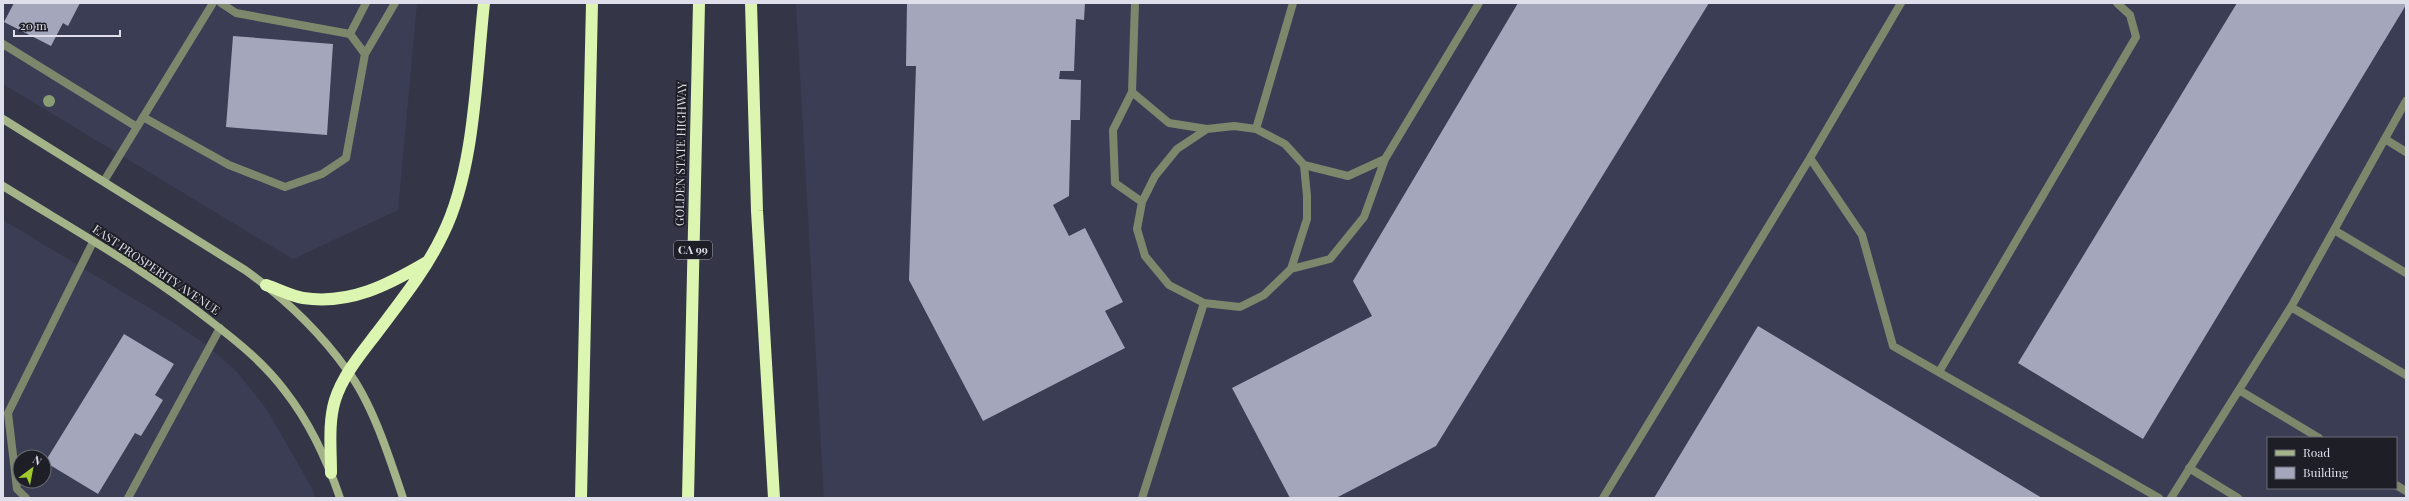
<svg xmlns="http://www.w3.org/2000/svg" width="2409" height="501" viewBox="0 0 2409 501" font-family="'Playfair Display',serif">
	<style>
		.built { fill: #3b3d55; fill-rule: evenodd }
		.building { fill: #a4a6bc }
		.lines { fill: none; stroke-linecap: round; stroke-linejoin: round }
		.lane { stroke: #7d876c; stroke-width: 8 }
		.secondary { stroke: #a4b388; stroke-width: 8 }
		.highway { stroke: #dcf5b0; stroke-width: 12 }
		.tree { fill: #8a9d72 }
		.labels { text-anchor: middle; stroke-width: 4; stroke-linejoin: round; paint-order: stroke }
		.shield { fill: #1d1e26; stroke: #a4a5af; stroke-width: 1 }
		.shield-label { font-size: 11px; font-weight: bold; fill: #dedfea }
		.street-label { font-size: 12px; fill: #dedfea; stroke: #1d1e26 }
	</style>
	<rect width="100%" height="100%" fill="#343648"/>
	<path class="built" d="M3,3h414l-19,207 -105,49 -290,-175z
		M796,3h1610v495h-1582zM2268,438h128v50h-128z
		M3,220l171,103 31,21 32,28 30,38 45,78 3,10h-312zM20,457h24v24h-24z"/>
	<path class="building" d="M14,3h66l-12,23 -5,-3 -12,23 -47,-24z
		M907,3h178l-1,17 -8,-1 -2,52h-14l-1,8 22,1 -1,40h-9l-2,76 -16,9 16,31 16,-8 38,74 -18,9 20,37 -142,73 -74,-141 7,-214h-10z
		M1518,3h191l-273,443 -100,52h-46l-58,-110 140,-72 -19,-35z
		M2237,3h169v2l-263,434 -125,-76z
		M233,36l100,8 -6,91 -101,-8z
		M1758,326l284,172h-388z
		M124,334l50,30 -19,31 8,5 -22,36 -6,-3 -37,61 -53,-32z"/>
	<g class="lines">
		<path class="lane" d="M1135,3l-3,89 -19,38 2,53 27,19
			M1901,3l-91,155 52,77 31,111 266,152
			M350,34l16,-31
			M3,44l134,83
			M365,54l30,-51
			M1132,92l37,31 38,6
			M143,117l86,48 56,22 37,-13 24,-16 19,-104 -15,-20 -114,-21 -15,-10
			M1234,126l22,3 29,15 19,21 3,31v23l-16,50 -27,26 -24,12 -36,-4 -35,-18 -24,-29 -8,-27 5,-27 13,-26 22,-27 30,-20z
			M1256,129l37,-126
			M2385,139l21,13
			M1304,165l44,11 37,-17
			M104,181l109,-178
			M2334,230l72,43
			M1291,269l39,-10 34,-42 21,-58 94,-156
			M2291,307l115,68
			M1939,372l197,-335 -6,-22 -13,-12
			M2239,390l80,48
			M2189,468l49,30
			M2396,485l10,6
			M26,498l-9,-9 -9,-76 85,-171
			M128,498l92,-170
			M1142,498l62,-195
			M1603,498l207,-340
			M2171,498l120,-191 115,-206"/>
		<path class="secondary" d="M3,119l242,151c39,28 74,61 102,100 25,32 43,89 56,128
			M3,186c71,44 145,85 210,137 26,20 52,41 72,68 25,32 42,69 55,107"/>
		<path class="highway" d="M751,3l6,208 17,287
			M266,285c12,4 25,11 37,13 47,7 85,-13 124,-36
			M331,473c0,-24 -3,-50 4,-73 8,-25 25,-45 41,-66 24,-32 50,-64 67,-100 32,-65 33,-159 41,-231
			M581,498l11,-495
			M688,498l11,-495"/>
	</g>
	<circle class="tree" cx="49" cy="101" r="6"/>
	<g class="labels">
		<rect class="shield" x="674" y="241" width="38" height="18" rx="3"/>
		<g class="shield-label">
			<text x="693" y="254">CA 99</text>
		</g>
		<g class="street-label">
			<text transform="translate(681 154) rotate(-89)" y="4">GOLDEN STATE HIGHWAY</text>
			<text transform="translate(156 270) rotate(34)" y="4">EAST PROSPERITY AVENUE</text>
		</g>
	</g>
	<rect width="2409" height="501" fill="none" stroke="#dedfea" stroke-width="8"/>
	<rect x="2267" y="437" width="130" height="52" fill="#1d1e26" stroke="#6a6b74"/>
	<rect x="2275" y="450" width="20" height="6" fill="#a4b388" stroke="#6a6b74"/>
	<text x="2303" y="457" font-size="12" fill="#dedfea">Road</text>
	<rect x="2275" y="467" width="20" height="12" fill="#a4a6bc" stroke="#6a6b74"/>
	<text x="2303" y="477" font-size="12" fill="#dedfea">Building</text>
	<g transform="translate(32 469) rotate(32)"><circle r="19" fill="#1d1e26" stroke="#6a6b74"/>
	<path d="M0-3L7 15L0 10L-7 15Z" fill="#a0c92c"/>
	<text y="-6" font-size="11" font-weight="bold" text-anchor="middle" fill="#dedfea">N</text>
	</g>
	<path d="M14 30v6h106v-6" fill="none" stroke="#dedfea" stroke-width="2"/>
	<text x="20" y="30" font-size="12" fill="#dedfea" stroke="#1d1e26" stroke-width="3" paint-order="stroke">20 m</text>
</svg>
